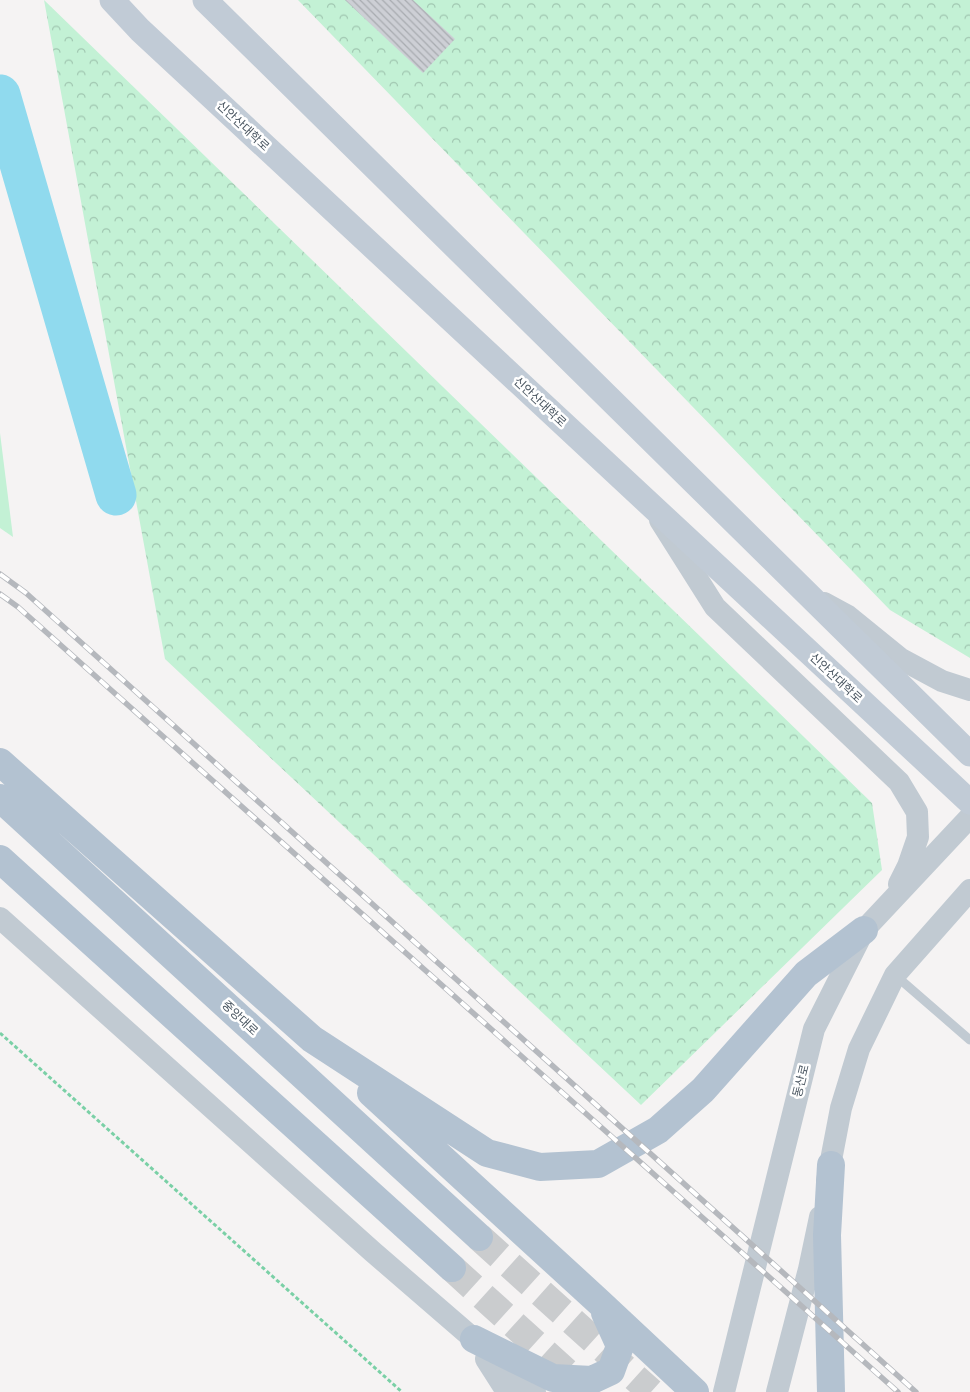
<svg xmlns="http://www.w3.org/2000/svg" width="970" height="1392" viewBox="0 0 970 1392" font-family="Commissioner,'Noto Sans KR',sans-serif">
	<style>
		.grass { fill: #c3f1d5 }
		.forest { fill: url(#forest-crowns) }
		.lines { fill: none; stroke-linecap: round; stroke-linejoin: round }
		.river { stroke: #90daee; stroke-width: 41 }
		.building { fill: url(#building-back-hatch) }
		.primary-tunnel { stroke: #caccce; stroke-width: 28; stroke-dasharray: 28 14; stroke-linecap: butt }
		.path { stroke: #7ad0a6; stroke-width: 3; stroke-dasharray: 4 2.5; stroke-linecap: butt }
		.service { stroke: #c1cad2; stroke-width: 9 }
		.tertiary { stroke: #c1cad2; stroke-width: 22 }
		.secondary { stroke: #c1cbd6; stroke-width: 25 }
		.primary { stroke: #b3c2d1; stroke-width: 28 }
		.rail-casing { stroke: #b5b8bd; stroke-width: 5.5 }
		.rail { stroke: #fff; stroke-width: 4; stroke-dasharray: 11; stroke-linecap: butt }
		.labels { text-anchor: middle; stroke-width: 5; stroke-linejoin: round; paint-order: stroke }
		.street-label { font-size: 12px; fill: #4a5661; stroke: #fff }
	</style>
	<defs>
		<pattern id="forest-crowns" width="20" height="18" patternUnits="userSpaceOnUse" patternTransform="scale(1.25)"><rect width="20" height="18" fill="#c3f1d5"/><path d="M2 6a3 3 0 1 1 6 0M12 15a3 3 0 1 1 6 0" fill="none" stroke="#a0c6b0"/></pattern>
		<pattern id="building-back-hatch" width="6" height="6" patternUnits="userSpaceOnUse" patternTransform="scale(1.25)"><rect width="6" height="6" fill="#cdcfd5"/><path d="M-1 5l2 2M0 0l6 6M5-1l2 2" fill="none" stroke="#a8abb0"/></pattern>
	</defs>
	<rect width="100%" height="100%" fill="#f5f3f3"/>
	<path class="grass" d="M0,433l13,104 -13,-9z"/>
	<path class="forest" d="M44,0l828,803 10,67 -241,235 -476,-446z
		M298,0h672v658l-80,-48z"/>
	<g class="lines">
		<path class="river" d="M0,95l116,400"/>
	</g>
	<path class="building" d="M345,0h68l42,39 -32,34z"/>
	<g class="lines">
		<path class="primary-tunnel" d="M479,1237l172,155
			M452,1268l134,122"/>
		<path class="path" d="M0,1033l402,359"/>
		<path class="service" d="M895,975l75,65"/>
		<path class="tertiary" d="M660,520l55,87 184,175 18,30 1,25 -10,29 -9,18
			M824,603l24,13 53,43 41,22 28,9
			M0,918l373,334 162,140
			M827,1181l14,-73 18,-59 36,-74 75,-85
			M486,1359l21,33
			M724,1392l90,-363 50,-99 106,-113
			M777,1392l32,-123 11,-52"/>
		<path class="secondary" d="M112,0l28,30 830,772
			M205,0l765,754"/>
		<path class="primary" d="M0,762l312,277 175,114 53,14 58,-3 60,-34 45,-40 103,-116 58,-44
			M0,798l479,439
			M0,859l452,409
			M371,1093l229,210 95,89
			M831,1165l-4,70 4,157
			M474,1339l79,39 39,2 19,-9 9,-25 -15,-33"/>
		<defs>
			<path id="rail" d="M0,574l26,19 890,799
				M0,594l18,13 880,785"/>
		</defs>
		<use href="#rail" class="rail-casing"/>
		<use href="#rail" class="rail"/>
	</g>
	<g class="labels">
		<g class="street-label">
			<text transform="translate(243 126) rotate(43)" y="4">신안산대학로</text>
			<text transform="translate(540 402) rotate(43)" y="4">신안산대학로</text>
			<text transform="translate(836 678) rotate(43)" y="4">신안산대학로</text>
			<text transform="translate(240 1018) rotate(43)" y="4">중앙대로</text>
			<text transform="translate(801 1081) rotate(-76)" y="4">동산로</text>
		</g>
	</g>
</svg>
